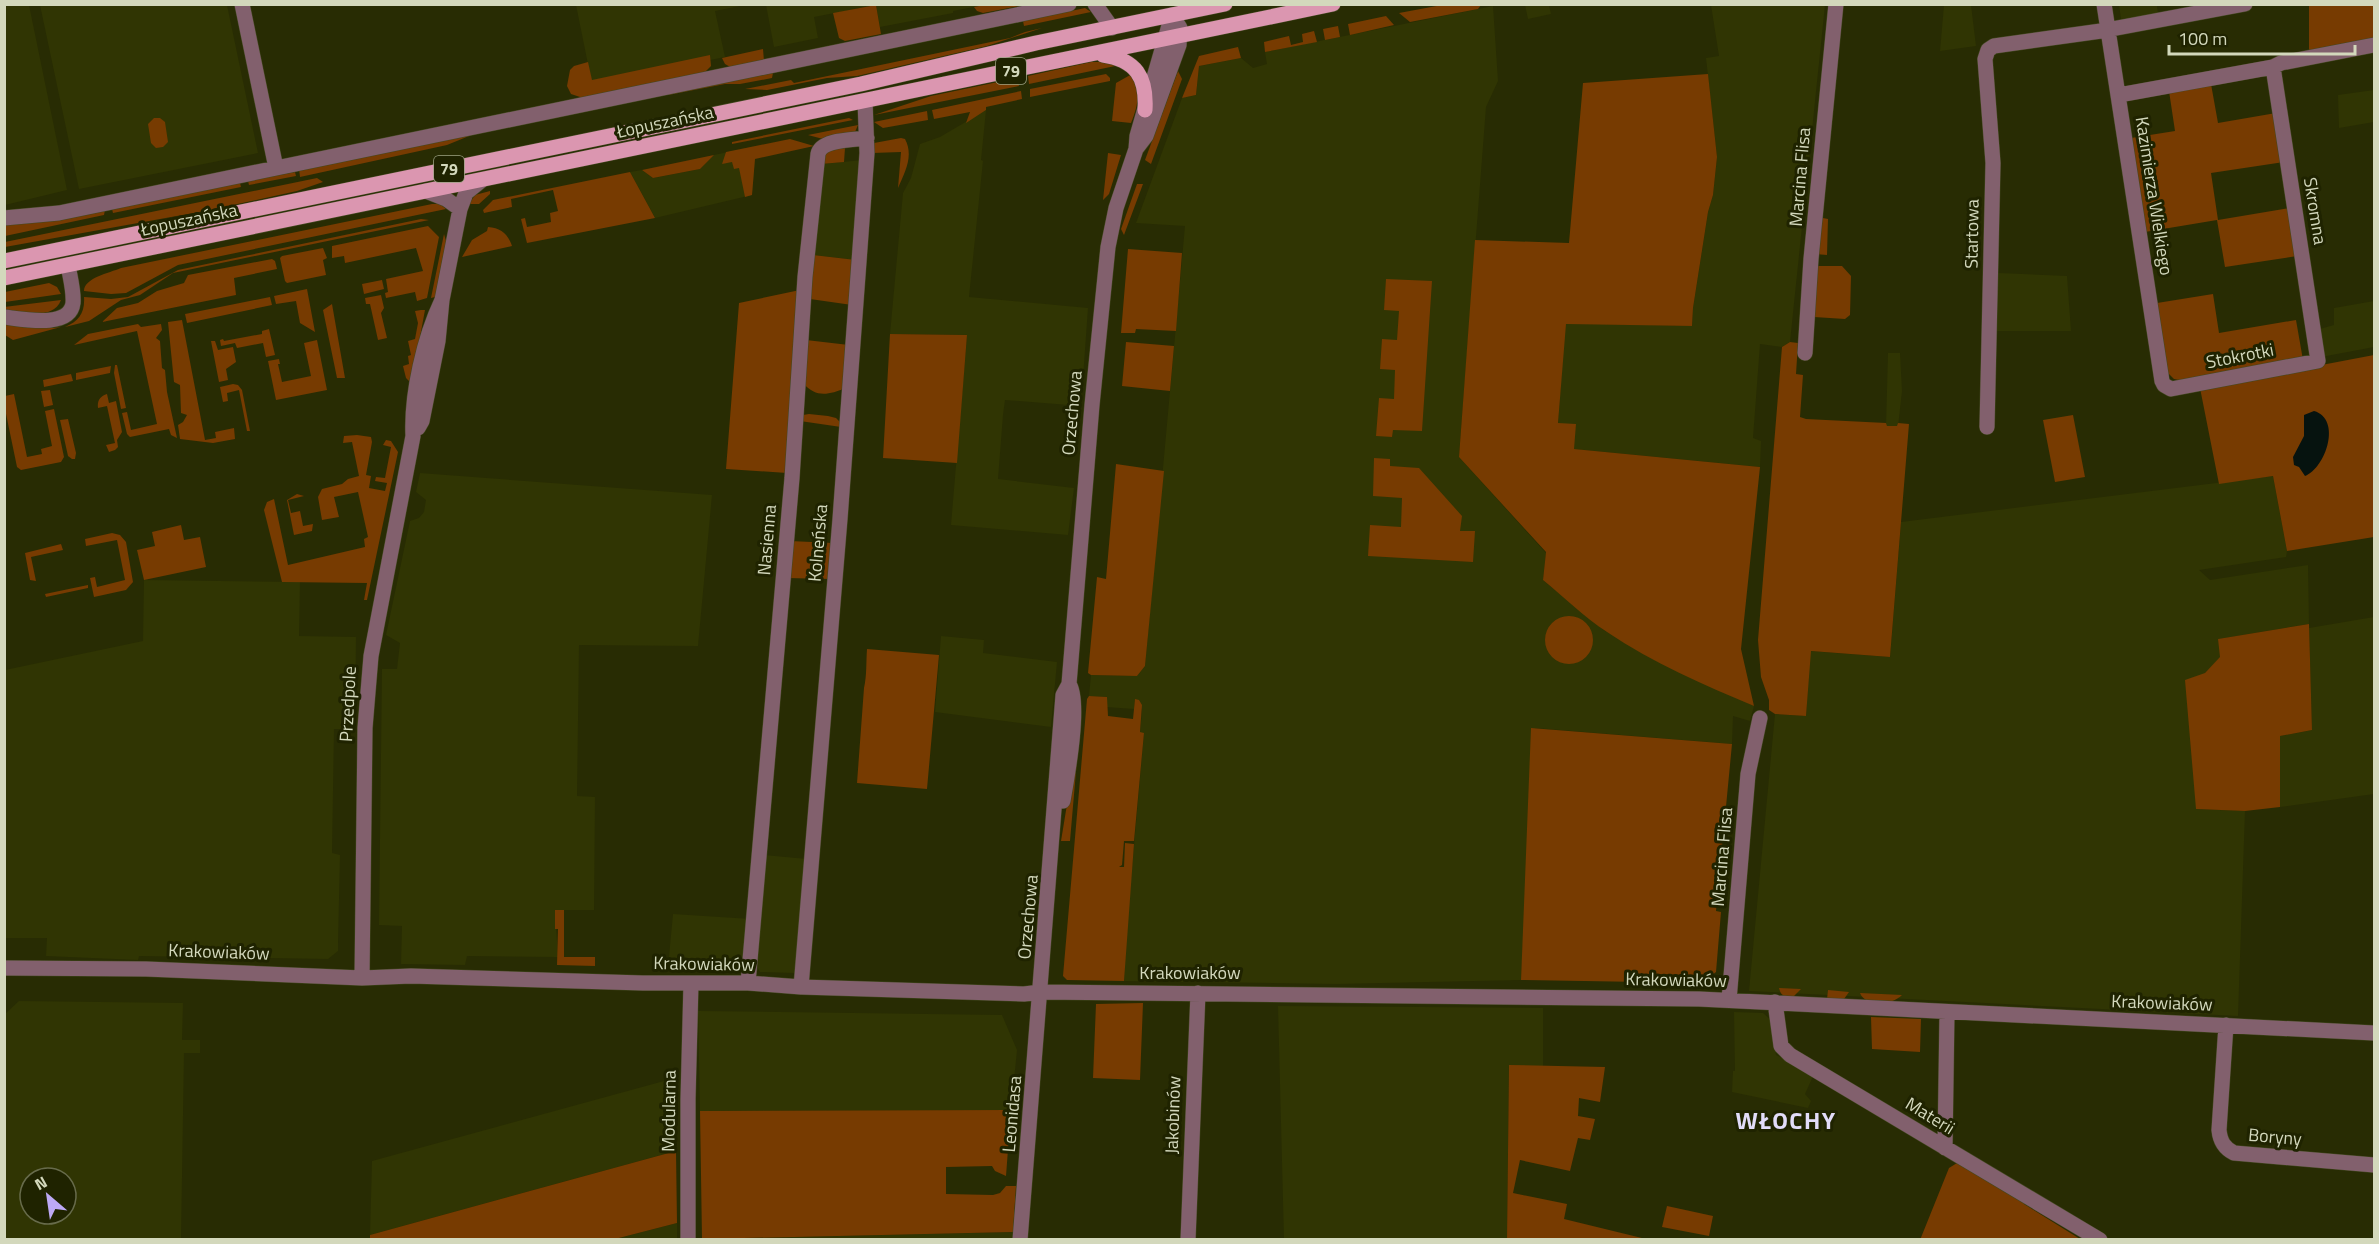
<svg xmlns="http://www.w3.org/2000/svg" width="2379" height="1244" viewBox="0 0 2379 1244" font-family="'Titillium Web',sans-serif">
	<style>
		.built { fill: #303503; fill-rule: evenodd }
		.green { fill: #773b01 }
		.water { fill: #06130f }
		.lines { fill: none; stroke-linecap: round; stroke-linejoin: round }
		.minor-casing { stroke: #434821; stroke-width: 16 }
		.major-casing { stroke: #434821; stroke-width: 16 }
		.minor { stroke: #82606d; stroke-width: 15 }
		.major { stroke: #db96b0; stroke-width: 15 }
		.labels { text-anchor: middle; stroke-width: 6; stroke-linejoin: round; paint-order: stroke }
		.shield { fill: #1f2300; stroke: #9da284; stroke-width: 1.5 }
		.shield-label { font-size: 16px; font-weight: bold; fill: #d3d8bc }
		.street-label { font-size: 18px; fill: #d3d8bc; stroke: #1f2300 }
		.district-label { font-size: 24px; font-weight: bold; letter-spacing: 1.5px; fill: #e2dcf9; stroke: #1f2300 }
	</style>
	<rect width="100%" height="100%" fill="#282c03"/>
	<path class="built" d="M5,4l24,1 38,185 -62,15z
		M40,5h187l31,148 -179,36z
		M576,5h169l-30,6 10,46 -133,27z
		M766,5h218l-31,6v2l-73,14 -4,-22 -62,12 4,21 -44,9z
		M1525,5h24l2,9 -23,5z
		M1711,5h114l-35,337 -8,5 -22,-3 -7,94 8,3 -1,26 -187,-18 -15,-26 7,-100 127,3 1,-18 15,-96 5,-17 4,-38 -11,-99 13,-2z
		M1944,5h27l5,41 -36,5z
		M2119,5h38l1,9 -37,5z
		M1493,6l5,75 -12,26 -27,350 87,96 -3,27 62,51 149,75 -4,15 -17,-5 -1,28 -197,-16 -14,252 -185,4 -212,-3 2,-46 18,-202h-4l2,-23 -7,-10 -1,9 -28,-2 1,-10 -18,-1 2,-21 46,1 8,-10 40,-440 -49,-3 46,-125 14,-3 3,-29 42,-8 12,10 14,-4 -2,-12z
		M2374,90v32l-35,6 -1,-33z
		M986,110l-5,50 2,1 -14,136 119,11 -7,98 -76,-6 -2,15 -5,64 76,9 -6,47 -117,-10 16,-190 -77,-1 13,-141 8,-15 9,-34 20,-7z
		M756,146l-4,49 -97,23 -25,-46 12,-2 11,8 47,-9 14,-14z
		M863,160l-7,100 -43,-5 8,-91z
		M1998,273l69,3 4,55h-74z
		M2374,301v46l-53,10 -5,-27 18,-5v-17z
		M1888,353h12l2,38 -4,36 -12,-1z
		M420,473l292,22 -14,151 -119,-1 -2,151 18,1 -1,113h-39l3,47 -91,-1 -2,9 -64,-1 1,-38 -23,-1 3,-256h15l3,-26 -14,-8 24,-114 9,-3 5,-6 2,-12 -10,-8z
		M2273,476l14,75 -1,6 -87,13 11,10 98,-15 1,59 -90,15 2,18 -16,16 -9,136 49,2 -7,205 -489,-25 26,-277 31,2 4,-65 80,6 11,-135z
		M144,580l156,2 -1,54 57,1 -1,89 -7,3h-14l-2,124 8,2 -2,88v8l-10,8 -189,-3 -1,4 -92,-4 1,-18h-42v-268l138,-29z
		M2374,617v177l-94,13v-71l32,-6 -3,-102z
		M941,636l43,4 -1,13 74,9 -6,65 -116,-15z
		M764,855l43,4 -9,109 -4,5 -34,-1 -3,-5z
		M673,914l78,5 -4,51 -79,-3z
		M19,1001l164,2 -1,37h18v13h-16l-3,186h-176v-225zM30,1178h36v36h-36z
		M1278,1006l265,2v58h-34l-2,173h-223z
		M698,1011l304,4 15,35 -6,60 -311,1z
		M1734,1012l29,1 9,8 4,34 38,19 -9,20 6,7 -3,7 -76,-16 1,-21h2z
		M675,1078l1,73 -306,84 2,-74z
		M677,1223v16h-62z
		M1013,1232l-1,8 -310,-1z"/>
	<path class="green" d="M876,5l5,29 -36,7 -6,-3 -6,-25z
		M984,5v-1l41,1 -42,8 -6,-2 -3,-4z
		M1442,5h39l-3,4 -68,13 -11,-9z
		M2309,5h65v36l-65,10z
		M1085,8l6,4 -67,14 -1,-5z
		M1386,16l8,9 -44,10 -2,-11z
		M1338,26l2,11 -15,3 -2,-11z
		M1042,28l-55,18 -130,30 -30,2 -60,12 -22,-1 46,-9 3,3 216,-45 15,-6z
		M1314,31l3,11 -52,10 -1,-10 25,-6 2,9 12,-3 -1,-8z
		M1238,47l3,11 -42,8 -3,29 -14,3 17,-42z
		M763,49l1,12 -32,7 -7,-4 -3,-6z
		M710,55l1,11 -7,7 -121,25 -12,-4 -4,-8 3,-16 4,-4 14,-4 4,18z
		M1091,62h18l11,3 -91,19 -1,-8z
		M1178,71l4,8 -31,85 -6,-4z
		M773,73l-1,5 -32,6h-15l-57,11 -2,-1z
		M1106,74l4,4v3l-80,16v-8z
		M1132,74c9,18 6,32 -1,49l-19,-2 4,-38z
		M1708,74l9,83 -4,38 -5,17 -15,96 -1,18 -126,-2 -8,99 18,1 -2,25 186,18 -19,182 13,57c-50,-21 -101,-43 -147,-74 -23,-15 -43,-35 -64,-52l3,-28 -87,-95 16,-217 94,3 14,-160z
		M1017,78l2,8 -145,29 57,-19z
		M2211,84l7,39 58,-10 8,49 -73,11 7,47 72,-12 7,48 -72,11 -8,-47 -72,12 -14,-94 44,-7 -6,-40z
		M1021,91l1,8 -36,8v3l-20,13 4,-11 -36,7 -2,-9z
		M927,111l1,9 -45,8 -9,-6z
		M154,118h6l5,4 3,20 -5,5 -7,1 -5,-5 -3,-19z
		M849,118l4,2 -121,24v-2z
		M858,125l-3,7 -32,7 -15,-4z
		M474,134l-27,11 -147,32 -1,-8z
		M901,138l4,1c9,17 0,33 -7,49l3,-36 -29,1 2,-10z
		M790,139l24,7 -59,13 -3,36 -7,2 -6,-29 -5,1 -2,-7 -10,2 4,-12z
		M845,148l-1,14 -23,2 1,-8 7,-7z
		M1108,153l13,2 -12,39 -6,6z
		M714,155l-14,14 -47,9 -11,-8z
		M295,172l1,4 -47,9 -1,-4z
		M630,172l25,46 -128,25 -6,-24 4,-1 2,9 24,-5 -1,-9 8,-2 -5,-21 -42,9 1,8 -28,6 -1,-3 10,-10z
		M317,178l6,4 -26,9 -87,19 -205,37v-5z
		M240,183l1,4 -128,26 -1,-4z
		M1137,184h6l-19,51 -3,-6z
		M490,191v3l-11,10h-10l6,-9z
		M432,204h8l6,5 -268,56 -52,28 -15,1 -27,-3c0,-13 25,-18 37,-23z
		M105,210l-1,5 -99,21v-11z
		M1823,218l5,1 -1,36 -12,-1 3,-34z
		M421,219l8,1 -256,53 -33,22 -19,5 -32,21 -24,6c14,-6 20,-14 19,-30l27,2 17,-2 50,-27z
		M428,226l11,11 -12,61 -10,3 -2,-9 -29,6 -1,-5 3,-1 -2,-13 37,-8 -7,-23 -71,15 -1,-7 -12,2v-12z
		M488,227c13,1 20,7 24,19l-50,11 10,-17 15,-9z
		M444,234l2,7 -11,56 -4,1z
		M323,248l4,10 -4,2 3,15 -39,8 -2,-2 -5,-23 2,-2z
		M1128,249l54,4 -6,78 -40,-2 -1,4h-14z
		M813,255l43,5 -4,45 -42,-6z
		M272,259l3,2 2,8 -43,9 2,17 -134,27 15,-14 21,-5 19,-12 27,-8 4,-8z
		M1817,266h25l9,10 -1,39 -5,4 -31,-2z
		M1386,279l46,2 -10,150 -29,-1 -1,7 -16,-1 3,-38 15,1 1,-29 -15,-1 2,-30 15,1 2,-29 -15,-1z
		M382,280l2,9 -20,5 -2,-10z
		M49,283l8,4 4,7 -56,8v-10z
		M307,289l8,43 -15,-9 -4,-22 -20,3 -2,-8z
		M800,290l-13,183 -61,-4 13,-166z
		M2213,294l6,39 77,-13 7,40 -119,21 -10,-2 -7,-7 -10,-69z
		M381,295l3,13 -3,5 6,25 -9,2 -8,-36h-4l-1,-6z
		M270,297l2,8 -85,18 -2,-9z
		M61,300c-8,21 -39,12 -56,10l-1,-3z
		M332,304l13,74h-8l-14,-68z
		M421,310h4l-13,70 -3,1 -3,-3 -3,-12 6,-2 -1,-8 3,-1 -3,-14 7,-2 3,-16 -3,-12z
		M182,320l23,120 11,-2 -1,-6 19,-4 1,11 -22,4 -33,-4 -2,-14 5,-3 4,-7 -6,-2 -1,-28 -6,-3 -6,-60z
		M4,324l49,4 8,-1 -48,13 -8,-5z
		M138,324l3,3 20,-3 1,6 -6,8 4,3 2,27 3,2 2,22 10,46 -6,-3 -2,-6 -39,8 -3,-3 -5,-21 5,-1 4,18 26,-6 -20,-93 -63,14 14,-11z
		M269,329l6,26 -9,2 -3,-14 -26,5 -2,-5 -14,3 -1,-6 3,-1 1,2 38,-7v-3z
		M890,334l77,1 -10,128 -74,-5z
		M317,340l10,50 -51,10 -8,-39 11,-2 1,5h-2l4,18 29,-6 -7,-33z
		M806,340l43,5 -3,43c-18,7 -30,10 -43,-5z
		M211,341h4l3,9 15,-3 3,15 -10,7 2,11 -9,2z
		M1126,342l48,4 -4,45 -48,-5z
		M1790,342l8,1 -2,31 7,1 -3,42 6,2 80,4 1,3h10l1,-3 11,1 -19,233 -79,-6 -5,65 -31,-2 -6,-4v-10l-8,-23 -3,-37 24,-293z
		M2374,355v182l-87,14 -14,-75 -54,8 -19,-96z
		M115,365h2l9,43 -5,1 -7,-36z
		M111,366l-1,7 -34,7v-7z
		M71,374l2,7 -29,6 -1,-7z
		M233,384l5,1 4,5 8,41h-3l-8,-41 -12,3 1,8 -5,1 -3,-15z
		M50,390l3,15 -9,2 -3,-16z
		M14,394l13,63 15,-3 -1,-5 11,-3 -7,-35 9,-2 10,48 -3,5 -40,8 -4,-3 -12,-58v-13z
		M107,394l2,9 7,-2 6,31 -5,8 1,7 -3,3 -6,2 -3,-7 9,-2 -8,-37 -9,2c-1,-7 2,-12 9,-14z
		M809,414l19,2 8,2 5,5v4l-41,-6 3,-6z
		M2073,415l12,62 -30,5 -12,-62z
		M68,419l8,34 -1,6h-3l-4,-3 -8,-36z
		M357,435l14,2 1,5 -6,33 5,1 -2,12 16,3 2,-8 -12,-2 1,-4 9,1 6,-31 -8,-2 3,-5 5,1 7,11 -31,148h-3l3,-17 -85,-1 -18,-72 3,-8 7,-3 14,66 77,-18 -1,-8 4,-2 -10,-45 -24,5 5,20 -17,3 -4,-23 4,-8 20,-5 6,-5 11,-3 -7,-34 -9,1 1,-7z
		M1374,458l16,1v7l29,2 43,48 -2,15h15l-2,31 -105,-6 2,-31 31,2 1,-29 -29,-2z
		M1116,464l48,7 -19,195 -8,10 -46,-1 -3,-2 9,-96 9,2z
		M297,494l7,2 -16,4 3,13 9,-2 3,15 10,-2 -1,7 -18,4 -7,-35z
		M181,525l3,15 16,-3 6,30 -62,13 -7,-30 18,-4 -3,-14z
		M112,533l8,2 6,7 7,40 -7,8 -32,7 -4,-19 5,-1 2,10 28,-7 -8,-40 -31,6 -1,-7z
		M790,541l43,2 -3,36 -43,-1z
		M61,544l2,6 -32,7 5,24 -6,-1 -5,-27z
		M88,585v3l-42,9 -1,-3z
		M1545 640a24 24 0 1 1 48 0a24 24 0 1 1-48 0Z
		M2309,624l3,106 -32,6v71l-35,4 -49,-2 -11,-129 20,-7 15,-16 -2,-18z
		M867,649l72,6 -12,134 -70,-6 7,-95c3,-13 2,-26 3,-39z
		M1089,696l18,1 1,19 25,3 2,-20 4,1 3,5 -2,27 4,1 -10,108h-10l-2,24 -3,2h5l1,-24 9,1 -10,137 -57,-1 -4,-4 24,-277z
		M1080,725l-10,116h-9z
		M1531,728l201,16 -16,167 5,1 -5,60 -14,11 -181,-3z
		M555,910h9v47h31v9l-38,-1 1,-36h-3z
		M1779,988l22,1 -7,7c-8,1 -13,1 -15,-8z
		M1828,990l21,2 -5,7h-17z
		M1860,993l42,2c-9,10 -37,12 -42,-2z
		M1143,1003l-3,77 -47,-2 3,-74z
		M1871,1017l50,2 -1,33 -48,-3z
		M1509,1065l96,2 -5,35 -21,-4 -1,18 17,3 -5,21 -12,-2 -8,33 -50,-11 -7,33 54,11 -3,15 82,20h-139z
		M1011,1110l-5,66 -11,-5 -3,-5 -46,1v27l47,1 7,-2 6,-7h10l-3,46 -311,7 -2,-128z
		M676,1151l1,72 -62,16h-245v-4z
		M1957,1163l68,37 -1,4 56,35 -160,1 29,-72z
		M1667,1206l46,10 -4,20 -47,-9z"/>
	<path class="water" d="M2314,411c28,8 12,57 -9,65l-6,-9 -5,-2 -1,-8 11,-21v-21z"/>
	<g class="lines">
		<defs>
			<path id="minor" d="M242,4l34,164
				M1095,4l17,24
				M2104,4l58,377 2,4 7,4 147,-28 -45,-294
				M2119,95l154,-28 8,-4 93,-18
				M426,191l20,8 14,10
				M4,218l55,-5 1010,-209
				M4,317c18,2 66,12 69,-14 1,-12 -3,-26 -5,-38
				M1805,353l6,-94 25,-255
				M1987,427l6,-264 -8,-104 3,-9 6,-4 107,-15 144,-27
				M418,428l4,-7 16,-80 4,-41 18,-91 6,-16 16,-13
				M1063,801c4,-23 18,-99 6,-117
				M4,968l142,1 216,9 49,-2 232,7h105l53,4 223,7 17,-2 658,7 675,34
				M362,978l3,-250 6,-72 42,-220c-2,-42 11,-98 29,-136
				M748,983l44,-505 13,-201 13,-123c3,-15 35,-14 49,-16
				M801,987l39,-468 27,-366 -2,-52
				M1729,1000l19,-226 12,-56
				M1775,1002l6,44 9,9 310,185
				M2226,1025l-7,105c1,11 5,18 15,23l140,12
				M1945,1148l2,-136
				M688,1240v-141l3,-116
				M1020,1240l43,-545 6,-11 23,-279 16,-158 8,-39 20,-59 1,-13 35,-121 8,13 -1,17 -33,91 -10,13
				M1188,1240l10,-247"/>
			<path id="major" d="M1103,55c33,5 44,22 42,55
				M4,261l857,-177 175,-41 189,-39
				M4,278l1329,-274"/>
		</defs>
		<use href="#minor" class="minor-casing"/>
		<use href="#major" class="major-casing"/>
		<use href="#minor" class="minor"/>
		<use href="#major" class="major"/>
	</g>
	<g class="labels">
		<g class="shield">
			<rect x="996" y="58" width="30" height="26" rx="4.5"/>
			<rect x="434" y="156" width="30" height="26" rx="4.5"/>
		</g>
		<g class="shield-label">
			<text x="1011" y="77">79</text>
			<text x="449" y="175">79</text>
		</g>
		<g class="street-label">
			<text transform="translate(665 122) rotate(-12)" y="6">Łopuszańska</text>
			<text transform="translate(1800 177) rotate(-85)" y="6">Marcina Flisa</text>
			<text transform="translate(2154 196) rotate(81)" y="6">Kazimierza Wielkiego</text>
			<text transform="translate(2315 211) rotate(81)" y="6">Skromna</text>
			<text transform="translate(189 220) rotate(-12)" y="6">Łopuszańska</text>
			<text transform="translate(1972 234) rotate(-89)" y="6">Startowa</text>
			<text transform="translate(2240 356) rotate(-11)" y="6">Stokrotki</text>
			<text transform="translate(1072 413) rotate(-85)" y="6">Orzechowa</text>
			<text transform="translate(767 540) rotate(-85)" y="6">Nasienna</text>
			<text transform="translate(818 543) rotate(-85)" y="6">Kolneńska</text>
			<text transform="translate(348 704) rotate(-87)" y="6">Przedpole</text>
			<text transform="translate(1722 857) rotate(-85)" y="6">Marcina Flisa</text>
			<text transform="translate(1028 917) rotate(-85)" y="6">Orzechowa</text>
			<text transform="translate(219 952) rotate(2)" y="6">Krakowiaków</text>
			<text transform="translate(704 964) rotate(1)" y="6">Krakowiaków</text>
			<text x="1190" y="979">Krakowiaków</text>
			<text transform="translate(1676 980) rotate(1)" y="6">Krakowiaków</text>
			<text transform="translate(2162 1003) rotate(2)" y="6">Krakowiaków</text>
			<text transform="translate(669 1111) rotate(-89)" y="6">Modularna</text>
			<text transform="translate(1012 1114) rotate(-85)" y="6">Leonidasa</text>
			<text transform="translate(1173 1115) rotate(-88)" y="6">Jakobinów</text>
			<text transform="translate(1930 1116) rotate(31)" y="6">Materii</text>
			<text transform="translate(2275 1137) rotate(5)" y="6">Boryny</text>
		</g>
		<g class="district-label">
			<text x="1786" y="1129">WŁOCHY</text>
		</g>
	</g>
	<rect width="2379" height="1244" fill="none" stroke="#d3d8bc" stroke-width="12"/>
	<g transform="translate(48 1196) rotate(331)"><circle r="28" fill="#1f2300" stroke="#676b4b" stroke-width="1.5"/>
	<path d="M0-4.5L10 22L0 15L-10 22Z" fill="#bda9f5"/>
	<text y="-9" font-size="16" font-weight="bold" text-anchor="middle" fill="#d3d8bc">N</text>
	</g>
	<path d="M2169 45v9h186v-9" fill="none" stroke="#d3d8bc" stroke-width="3"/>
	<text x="2178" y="45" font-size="18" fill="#d3d8bc" stroke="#1f2300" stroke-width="4.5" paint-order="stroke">100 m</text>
</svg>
